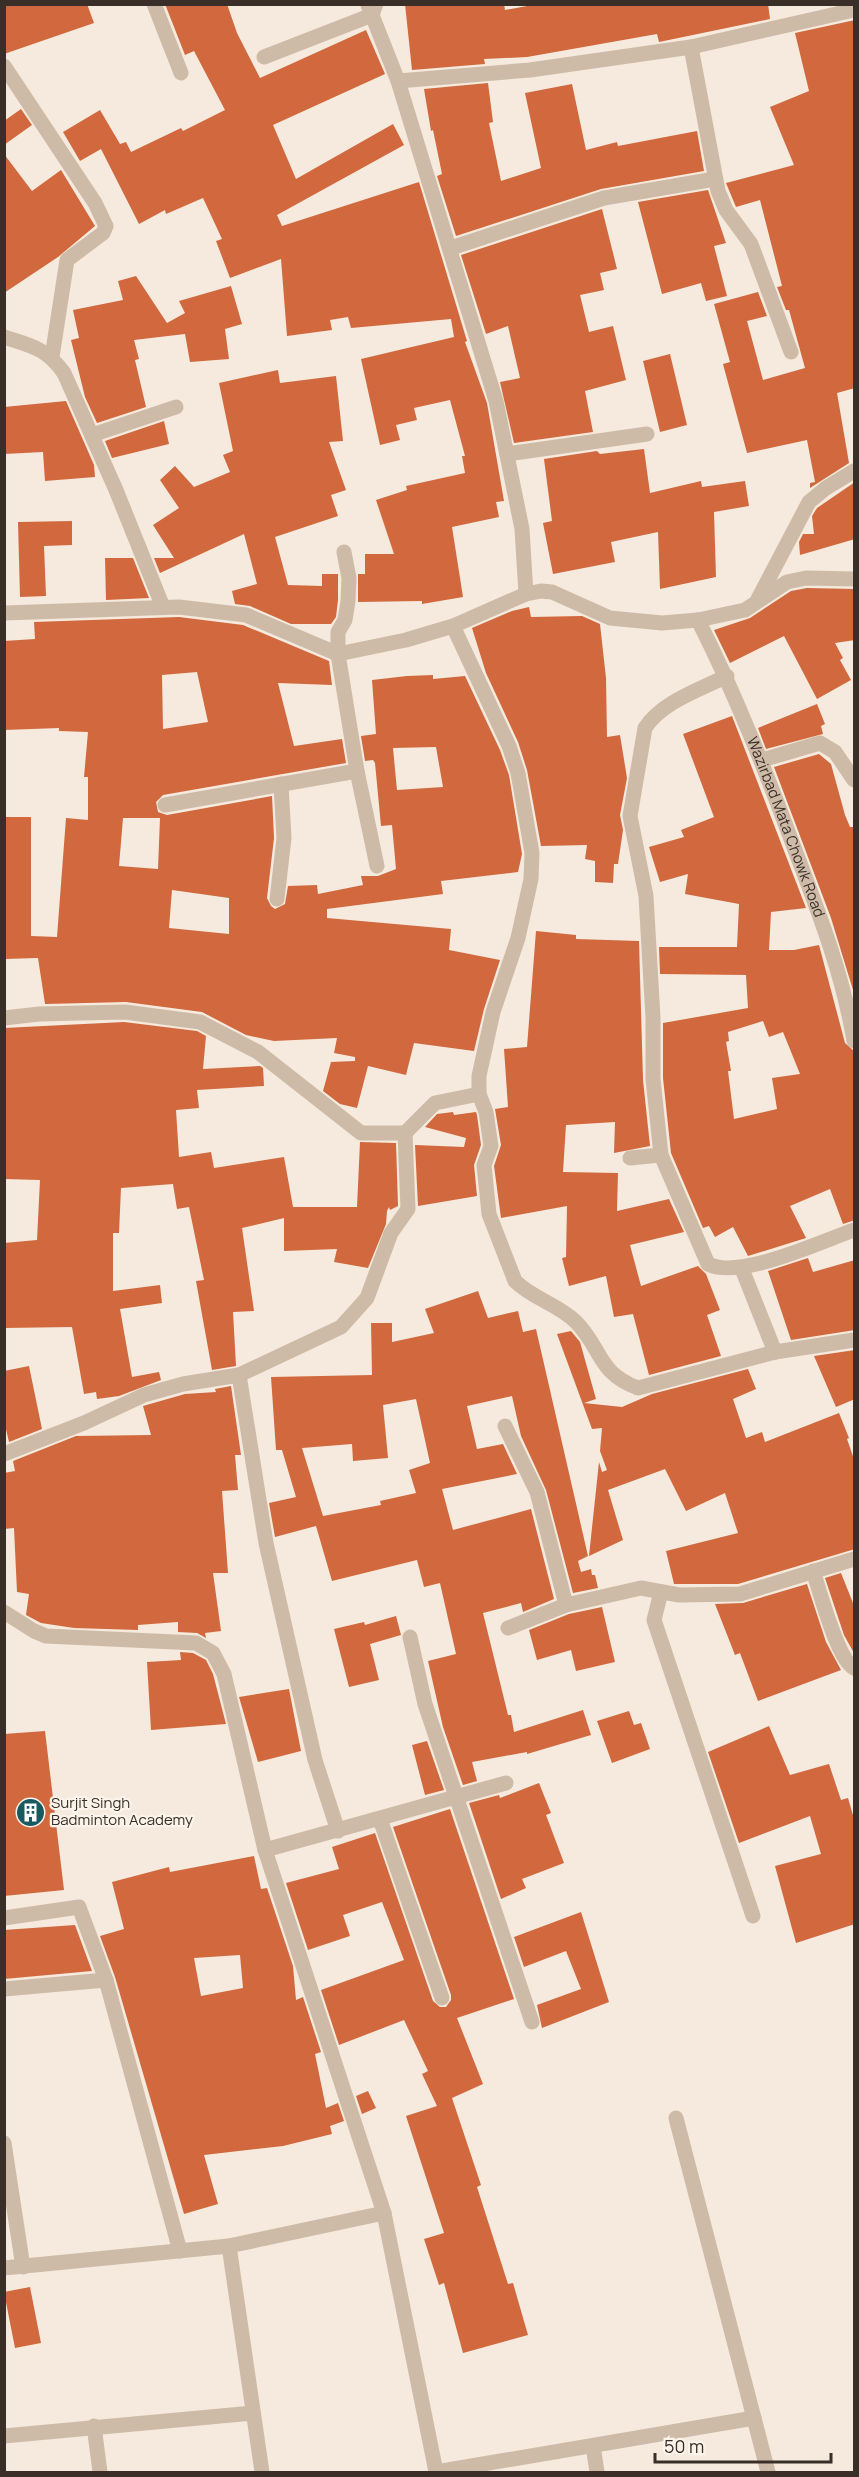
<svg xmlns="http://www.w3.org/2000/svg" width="859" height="2477" viewBox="0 0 859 2477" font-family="Manrope,sans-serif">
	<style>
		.building { fill: #d1683e; fill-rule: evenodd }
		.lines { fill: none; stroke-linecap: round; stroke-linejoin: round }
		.street { stroke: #cebba7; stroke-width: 15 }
		.labels { text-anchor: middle; stroke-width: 4.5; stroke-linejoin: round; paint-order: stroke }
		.street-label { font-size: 15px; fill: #3a2f28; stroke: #fcf4ea }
		.poi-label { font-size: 15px; fill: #3a2f28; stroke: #fcf4ea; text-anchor: start }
	</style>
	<rect width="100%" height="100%" fill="#f5eadd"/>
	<path class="building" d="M4,4h83l7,19 -90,31z
		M165,4h62l10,29 23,45 106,-48 19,44 -112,51 23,54 97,-55 11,21 -127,70 5,11 137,-44 48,159 -2,1 22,61 17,98 -8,1 3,15 -47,10 11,70 -41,7v-3l-64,1v-28h7v-20h29l-18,-54 31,-10 -1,-4 59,-13 -3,-17h3l-15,-56 -36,8 3,12 -21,5 4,15 -20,5 -19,-86 93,-22 -3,-18 -100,9 -3,-11 -18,3 2,10 -45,6 -6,-77 -51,19 -14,-37 6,-2 -19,-41 -37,16 -1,-4 -26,14 -38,-75 -21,12 -17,-29 37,-22 20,34 6,-2 5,10 50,-24 2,3 42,-21 -31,-59 -9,4z
		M405,4h99l1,6 33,-6h230l2,15 -111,23 -2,-8 -130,23 -43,2 1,5 -73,6z
		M855,20v368l-18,5 12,70 -39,25v-5l5,-1 -8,-42 -60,13 -24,-89 7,-2 -16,-58 44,-12 9,24 -20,5 16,59 42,-12 -16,-58h-3l-9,-23 5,-1 -22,-86 -24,7 -10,-24 68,-18 -24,-58 39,-16 -14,-58z
		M488,83l5,39 -4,1 12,58 40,-13 -16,-75 47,-9 14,66 31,-8 1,4 79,-15 7,40 -103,18 -145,47 -19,-60 5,-2 -9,-44 -2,1 -7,-42z
		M21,109l11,16 -28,20v-24z
		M4,154l28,37 29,-21 34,56 -37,31 -54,36z
		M708,190l18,53 -12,3 13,50 -21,5 -5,-18 -39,11 -24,-92z
		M602,209l15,60 -17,4 4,17 -24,5 9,37 24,-6 13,54 -41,11 8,41 -79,11 -14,-61 20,-4 -12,-52 -22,8 -25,-79z
		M136,276l31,47 18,-10 -6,-12 52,-15 11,38 -17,5 4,30 -39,3 -5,-28 -51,6 5,19 -4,1 11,47 -49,16 -12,-26 -14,-57 8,-2 -6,-28 50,-10 -5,-19z
		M670,354l17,71 -27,7 -17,-71z
		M278,370l2,13 56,-7 7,65 -14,1 17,48 -15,5 7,21 -63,21 13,48 34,1v-12h16v26l-2,17 -5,7h-40l-41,-18 -15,-2 -3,-13 25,-7 -13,-50 -84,39 -6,-15h20l-21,-33 26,-17 -19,-28 15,-14 19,21 36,-15 -7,-17 10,-4 -14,-68z
		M66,401l28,64 1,12 -50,4 -2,-29 -39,2v-47z
		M164,421l5,23 -57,14 -7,-17z
		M644,449l6,44 51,-12 1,6 43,-6 4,25 -35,6 2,65 -56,12 -2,-57 -47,10 4,20 -62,12 -10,-51 9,-2 -8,-62 53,-8 3,3z
		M855,482v57l-55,16 -1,-13 4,-8h11l-2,-18 5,-8z
		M72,521v24l-28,1 2,50 -26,1 -2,-75z
		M105,558h28l16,40 -43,2z
		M807,588l48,1v51l-20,3 8,15 -3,2 11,20 -34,19 -33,-63 -54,27 -16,-33 36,-12 41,-27z
		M529,607l2,10 51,-1 18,8 6,54 1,59 13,-2 7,43 -7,37 3,15 -5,34h-4l-1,19 -18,-1v-21l-10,-2 2,-14 -46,1 -14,-76 -9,-28 -32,-69 -14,-45 40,-17z
		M179,617l64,8 86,36 3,24 -54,-2 16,63 48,-7 4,24 -183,32 -7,7 2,10 9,3 105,-19 2,42 -7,60 4,8 4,3 10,-5 3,-18 29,-1 1,9 45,-9 -2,-9h17l18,-7 -4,-44 -11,1 -6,-63 -2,-3 -8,1 -4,-25 15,-2 -4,-54 35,-4 26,-1v4l32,-3 35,74 9,25 13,79 -4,18 -77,9 2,13 -116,15v9l124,11 -2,21 51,10 -16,49 -10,42 -60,-8 -8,32 -38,-9 -11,42 -17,-4 -17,-13 8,-29 24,-1v-4l-21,-4 3,-15 -63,3 -28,-6 -44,-23 -76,-10 -81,2 -7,-46 -34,1v-142h27v119l26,1 9,-119 22,2v-43h-4l4,-45 -29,-1v-3l-55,2v-89l31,-2 -1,-17zM197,672l11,50 -45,7 -1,-54zM436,747l7,40 -46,3 -4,-42zM123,818h37l-2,51 -39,-3zM172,890l57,8v36l-60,-6z
		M817,704l8,20 -4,2 2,8 -57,15 -8,-21z
		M732,716l74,192 -35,4 -2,38h25l25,-5 26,98 10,9v168l-12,4 -13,-35 -40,17 16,32 -58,18 -15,-29 -18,10 -6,-11 -6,2 -32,-75 -8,-75v-55l85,-15 -2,-33 -86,-1 -1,-27h78l2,-43 -54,-10 3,-20 -28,8 -11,-35 35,-10 -3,-7 33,-13 -31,-83zM763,1021l6,16 14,-5 17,42 -28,4 5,31 -43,10 -6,-48h3l-5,-29 3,-1 -1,-9z
		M819,754l12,10 14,51 5,12h5l-2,163 -22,-72 -57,-151z
		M536,931l40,4v4l63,2 4,139 7,66 -36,7 1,-31 -49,3 -3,47 55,1 -1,38 52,-12 15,33 -54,13 11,41 57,-20 8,8 14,36 -13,5 14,41 -72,19 -16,-61 -19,3 -8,-41 -37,10 -7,-28 4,-1 1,-51 -66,12 -7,-52 7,-21 -6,-36 13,-2 -4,-58 23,-2z
		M124,1022l73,9 9,5 -3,33 57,-3 3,2 1,18 -67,4 2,18 -23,2 3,47 32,-5 3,16 70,-11 9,50h64l3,-65 36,1 2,63 -8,4 -1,-3 -2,4 -1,13 -18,44 -34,-6 3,-13 -53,2v-33l-42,10 12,83 -21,1 3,54 -24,4 -16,-89 8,-1 -15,-73 -12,2 -4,-25 -52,4 -2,45h-6v58l47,-6 2,18 -42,6 12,68 27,-5 2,8 -42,16 -22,3 -1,-7 -12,2 -12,-67 -68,1v-85l33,-3 3,-60 -36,-1v-151z
		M453,1112l1,3 22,-3 1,3 4,30 -7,20 3,31 -59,10 -3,-61 49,2 2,-9 -41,-11 12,-13z
		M808,1258l5,14 42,-12v70l-64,10 -23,-69z
		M478,1291l10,27 30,-7 5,21 13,-3 52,227 -10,5 3,11 10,-3 1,6h3l3,13 -25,5 -27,-103 -25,-54 -9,-40 -45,10 10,43 26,-5 14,30 -75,15 11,41 78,-21 23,90 -31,13 -2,-9 -38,10 25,102h3l3,17 69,-22 8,25 -64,19v-2l-55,10 5,19 -14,4 -20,-58 -15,-66 28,-7 -16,-71 -16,4 -7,-27 -85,21 -16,-55 -41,11 -6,-34 27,-6 -14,-47h-6l-5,-73 101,-2 -1,-52h21v19l42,-9 -9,-24zM416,1399l14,64 -21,7 7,23 -36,8 1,4 -58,11 -21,-68 50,-4 1,17 35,-3 -5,-53z
		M571,1331l9,11 16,57 -12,4 38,4 30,-13 96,-25 8,20 -23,10 13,39 16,-6 3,10 74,-29 10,25 -2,1 8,23v87l-117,35h-64l-8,-33 72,-18 -13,-40 -39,18 -21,-42 -57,21 15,50 -34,16 10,-94 3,10 5,-2 -7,-19 2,-23 -10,1 -35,-95z
		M855,1350v49l-19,8 -22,-51z
		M29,1366l13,63 -33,13 -5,-21v-50z
		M231,1386l10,69h-6l3,35 -16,1 6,82h-15l8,58 -16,2 1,5 -9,-5 -19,-1v-10l-40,3v5l-64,-2 -33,-5 -15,-8 3,-21 -12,-2 -3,-64 -10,1v-56l11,-2 -2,-10 63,-25 75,-1 -8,-29 42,-12 31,-2 -1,-3z
		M841,1573l14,35v47l-11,-20 -19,-57z
		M807,1584l19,58 15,28 -83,31 -18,-48 -5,2 -20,-51 28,-1z
		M602,1607l13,55 -39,9 -5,-21 -34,10 -8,-30 40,-16z
		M396,1616l5,19 -31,9 9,36 -30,7 -15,-58 30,-7 1,3z
		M180,1652l13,1 13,7 7,14 13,50 -75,6 -4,-68 34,-2z
		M289,1689l12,62 -43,11 -19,-65z
		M629,1711l5,14 7,-2 9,26 -38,14 -15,-42z
		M769,1726l21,49 39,-11 12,36 7,-2 7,24v102l-59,19 -21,-77 46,-12 -11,-38 -71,27 -31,-91z
		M45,1731l19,159 -60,6v-162z
		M427,1741l17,49 -19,5 -13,-50z
		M539,1783l12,30 -5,2 18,48 -42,16 4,9 -25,11 -32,-96 30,-8 1,3z
		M450,1809l64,190 -57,19 26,66 -31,14 29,87 -4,2 31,97 5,-1 15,52 -65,18 -19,-70 -5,2 -15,-46 20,-6 -38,-117 31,-10 -15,-32 6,-3 -24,-51 -65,25 -18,-55 83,-30 -22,-58 -39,13 7,21 -42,14 -22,-67 53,-14 -7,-22 43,-14 58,168 7,6h6l5,-7v-5l-58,-168z
		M254,1856l7,33 6,-1 26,78 3,34 7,-3 18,55 -6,2 11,54 12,-5 6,18 -14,5 2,8 -49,12 -79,9 14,49 -34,10 -69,-237 -15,-41 24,-7 -12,-47 57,-15 1,5zM240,1955l3,33 -42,8 -7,-38z
		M581,1912l28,90 -67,26 -5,-23 44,-16 -15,-38 -42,16 -10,-30z
		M75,1925l17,46 -88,8v-49z
		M368,2091l8,17 -14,6 -6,-18z
		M30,2287l11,56 -26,5 -11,-56z"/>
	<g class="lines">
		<g class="street">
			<path d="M154,4l27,69"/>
			<path d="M376,4l-4,11 26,66 98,320 26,128 4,65"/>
			<path d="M691,47l27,144 8,19 25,34 40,108"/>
			<path d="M264,57l108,-42 -4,-10"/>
			<path d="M4,66l91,137 11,23 -3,7 -36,27 -15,97"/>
			<path d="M398,81l132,-11 161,-23 163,-37"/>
			<path d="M451,248l153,-50 111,-19"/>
			<path d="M4,337c28,9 42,11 60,36l52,117 47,117"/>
			<path d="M92,435l84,-28"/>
			<path d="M507,454l140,-20"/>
			<path d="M344,552l5,26 -1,23 -3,19 -7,12v22l19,117 20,95"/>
			<path d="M758,599l51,-97 17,-14 28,-17"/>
			<path d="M4,613l175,-6 67,8 92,39 68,-14 47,-14 73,-32 15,-3 11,1 58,26 52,5 36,-3 47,-10 42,-28 19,-4 48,1"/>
			<path id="s1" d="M698,620c38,75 68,152 97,230 24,63 48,125 59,191"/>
			<path d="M453,626l56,120 9,27 14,80 -1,26 -13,59 -25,74 -14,64v18l7,18 5,34 -7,19 5,49 26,67c18,18 43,23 61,41 26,26 21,51 62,66l137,-36 79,-12"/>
			<path d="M727,676c-28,14 -65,26 -82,52l-15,88 16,80 7,122v61l8,76 47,109c31,16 112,-22 146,-34"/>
			<path d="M762,760l58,-17 15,9 19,28"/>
			<path d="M165,805l192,-34"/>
			<path d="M277,899l7,-61 -3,-54"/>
			<path d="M4,1018l35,-4 86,-2 75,10 58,30 103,81h44l30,-30 44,-9"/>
			<path d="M630,1158l31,-3"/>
			<path d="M742,1269l33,83"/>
			<path d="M239,1375l27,168 49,217 23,71"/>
			<path d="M505,1426l32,66 29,113"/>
			<path d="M4,1454l80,-31 60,-28 39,-11 56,-9 102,-48 26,-29 24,-65 17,-24 -3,-76"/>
			<path d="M813,1571c7,20 24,88 41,97"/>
			<path d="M661,1592l-7,28 99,296"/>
			<path d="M4,1612l30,19 12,5 150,7 17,10 11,21 41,176 119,363 52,259"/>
			<path d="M508,1628l58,-23 75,-17 38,7 61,-1 114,-35"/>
			<path d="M410,1637l15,67 107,318"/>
			<path d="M380,1819l62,179"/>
			<path d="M265,1850l241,-67"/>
			<path d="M4,1918l75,-11 27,73 74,271"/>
			<path d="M4,1989l102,-9"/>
			<path d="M676,2118l92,354"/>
			<path d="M4,2143l19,124"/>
			<path d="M229,2246l33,226"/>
			<path d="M4,2268l225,-22 155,-33"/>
			<path d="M94,2426l6,46"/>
			<path d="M4,2436l249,-23"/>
			<path d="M593,2446l4,26"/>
			<path d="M436,2472l318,-54"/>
		</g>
	</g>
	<defs>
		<symbol id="building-disc" viewBox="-11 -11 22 22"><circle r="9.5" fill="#195960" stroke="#fcf4ea"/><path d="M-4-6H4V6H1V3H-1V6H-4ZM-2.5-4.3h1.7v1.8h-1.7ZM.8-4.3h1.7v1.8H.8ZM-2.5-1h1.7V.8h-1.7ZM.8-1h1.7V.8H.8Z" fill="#fff"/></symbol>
	</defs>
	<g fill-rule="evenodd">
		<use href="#building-disc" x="14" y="1796" width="33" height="33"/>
	</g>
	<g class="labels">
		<g class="street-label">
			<text dy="5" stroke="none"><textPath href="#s1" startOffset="225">Wazirbad Mata Chowk Road</textPath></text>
		</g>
		<g class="poi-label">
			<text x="51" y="1808">Surjit Singh<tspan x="51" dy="17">Badminton Academy</tspan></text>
		</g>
	</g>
	<rect width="859" height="2477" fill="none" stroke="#3a2f28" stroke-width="12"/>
	<path d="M655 2453v9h176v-9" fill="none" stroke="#3a2f28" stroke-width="3"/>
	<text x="664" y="2453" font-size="18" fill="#3a2f28" stroke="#fcf4ea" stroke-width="4.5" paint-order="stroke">50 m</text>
</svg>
